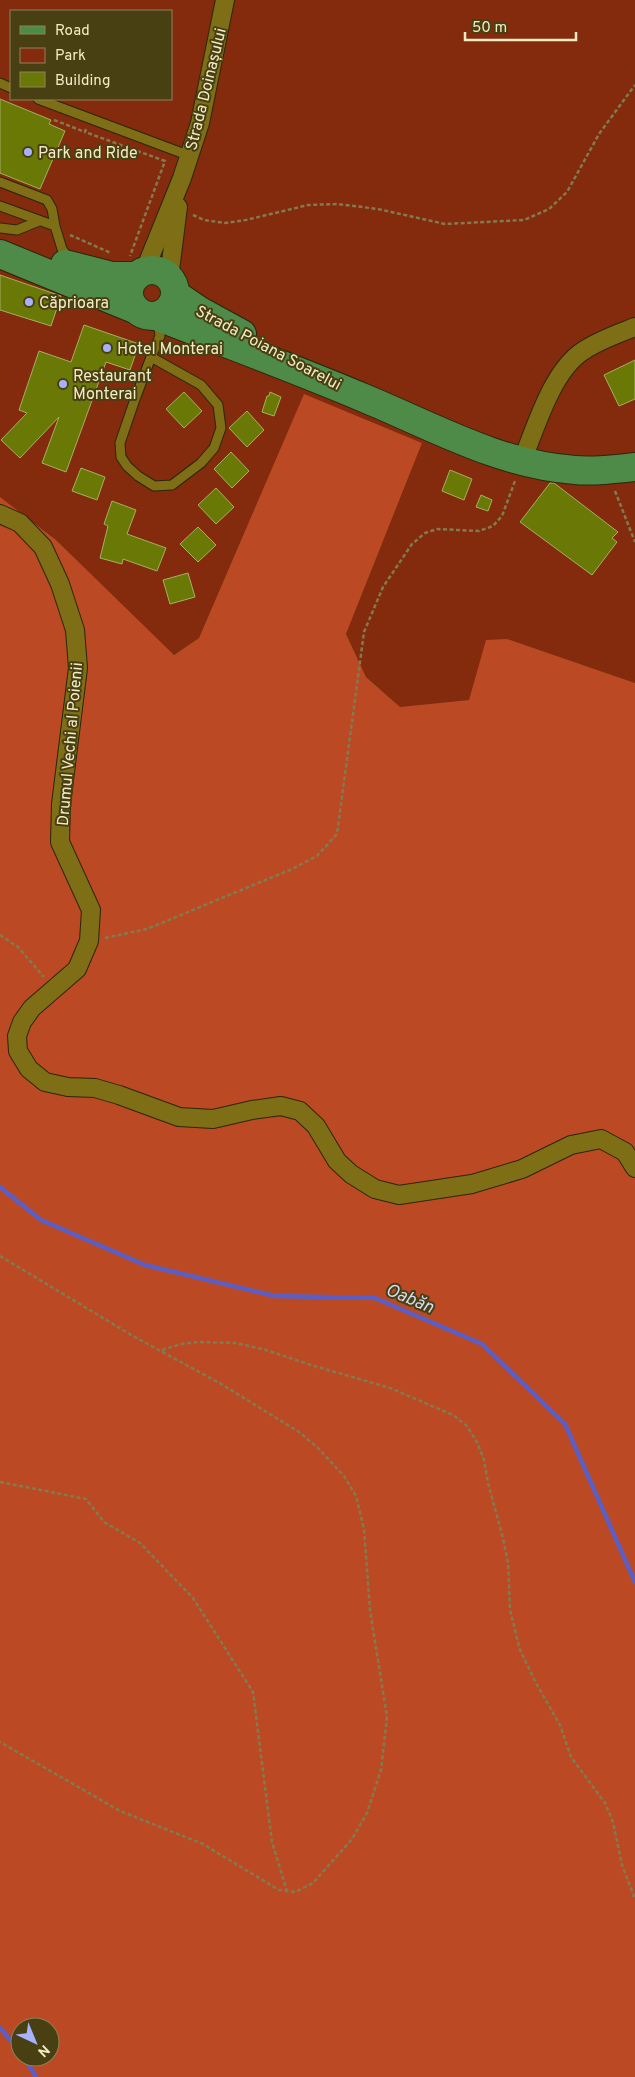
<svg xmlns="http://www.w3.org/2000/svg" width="635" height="2077" viewBox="0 0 635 2077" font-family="Overpass,sans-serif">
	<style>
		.green { fill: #832b0c; fill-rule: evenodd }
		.forest { fill: #bb4923; fill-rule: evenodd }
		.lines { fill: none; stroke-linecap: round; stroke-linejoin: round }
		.stream { stroke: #5b5fc5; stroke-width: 4.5 }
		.building { fill: #6a7905; stroke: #a2b163 }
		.lane-casing { stroke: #2b260c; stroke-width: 11 }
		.street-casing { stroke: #2b260c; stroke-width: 20 }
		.primary-casing { stroke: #2b260c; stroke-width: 30 }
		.path { stroke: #837b50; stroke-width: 2.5; stroke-dasharray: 4 2.5; stroke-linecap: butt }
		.lane { stroke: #7e6e15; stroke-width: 9 }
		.street { stroke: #7e6e15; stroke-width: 18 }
		.primary { stroke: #4f8b48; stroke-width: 28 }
		.poi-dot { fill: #a7b1fc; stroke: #483f13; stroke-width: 2 }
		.labels { text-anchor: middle; stroke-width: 4; stroke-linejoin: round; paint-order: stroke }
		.street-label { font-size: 16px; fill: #f3ebc4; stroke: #483f13 }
		.poi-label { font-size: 16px; fill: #f3ebc4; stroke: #483f13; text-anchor: start }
		.water-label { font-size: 18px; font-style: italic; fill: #d4d9f4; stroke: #483f13 }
	</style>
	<rect width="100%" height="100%" fill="#483f13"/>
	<path class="green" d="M0,0h635v683l-128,-44 -38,61 -69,7 -34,-30 -20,-43 76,-191 -118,-48 -105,243 -26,17 -117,-115 -56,-43zM11,11h160v88h-160z"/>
	<path class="forest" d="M304,394l118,49 -76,191 20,43 34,30 69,-7 17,-60 21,-1 128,44v1394h-635v-1580l56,43 118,115 25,-17zM20,2027h30v30h-30z"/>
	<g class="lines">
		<path class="stream" d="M0,1187l41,33 104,45 130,31 100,2 107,46 83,80 70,158
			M0,2028l20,23
			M24,2057l12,20"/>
	</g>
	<path class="building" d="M0,99l51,21 -2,4 16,7 -25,58 -40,-16z
		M0,275l61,21 -10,30 -51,-16z
		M84,325l55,19 -9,26 -24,-8 -40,110 -24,-9 17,-46 -39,41 -19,-18 26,-27 -8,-3 20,-59 32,11z
		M635,360v39l-16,7 -15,-31z
		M184,392l18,19 -18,17 -18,-19z
		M270,392l11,5 -7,19 -12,-4 5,-16h2z
		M247,411l17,19 -17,17 -18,-19z
		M231,452l18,19 -17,17 -18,-19z
		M81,468l24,9 -8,23 -25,-9z
		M450,470l22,9 -8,21 -22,-9z
		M550,483h4l64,49 -6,6 5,4 -25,33 -72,-53z
		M216,488l18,19 -18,17 -18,-19z
		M481,495l11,5 -4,11 -12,-4z
		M112,501l24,9 -9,24 39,14 -9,23 -34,-12 -1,5 -22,-6 8,-32 -4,-2z
		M198,527l18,18 -18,17 -18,-18z
		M188,573l7,24 -25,7 -7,-24z"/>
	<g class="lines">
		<defs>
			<path id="lane" d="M0,83l11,5
				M38,99l152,57
				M0,182l47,18 5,9 3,17 7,23 7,11
				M0,206l55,20
				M0,228l17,2 22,-9
				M151,357l50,28 17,20 3,23 -7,20 -13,15 -29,22 -18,1 -16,-10 -11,-10 -6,-9 -1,-14 14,-41 17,-45 9,-21 -1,-8 -4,-6"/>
			<path id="street" d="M144,272l38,-94 18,-55 25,-123
				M169,278l9,-71
				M522,461c14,-34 30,-90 61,-110 16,-11 34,-17 52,-24
				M0,514l20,9 23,24 17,37 15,46 3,38 -17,136 -1,38 31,68 -2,31 -12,28 -45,39 -10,14 -5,14 1,15 11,18 16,13 23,5 27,1 24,7 60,22 34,2 39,-9 29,-4 19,5 16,15 21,35 14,13 24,15 24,6 73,-11 50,-15 49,-24 30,-6 24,13 10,16"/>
			<path id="primary" d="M0,254l137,56
				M65,264l47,12h25
				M129 293a23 23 0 1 1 46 0a23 23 0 1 1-46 0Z
				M175,294l25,17 42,23
				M156,316c69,27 139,53 208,82 68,28 136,67 211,72 20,2 40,-1 60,-3"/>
		</defs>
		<use href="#lane" class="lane-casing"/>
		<use href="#street" class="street-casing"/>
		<use href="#primary" class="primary-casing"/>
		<path class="path" d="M54,120l31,12
			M86,129l-1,3 80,29 -35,95
			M193,215l11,5 21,3 21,-3 62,-15 30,-1 40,5 67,15 79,-4 25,-11 18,-17 32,-58 36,-49
			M70,235l41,18
			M615,491l20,51
			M0,935l18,12 26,30
			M105,938l42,-9 145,-60 25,-13 20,-22 27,-202 19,-45 29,-43 13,-11 12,-4 42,2 14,-5 9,-10 13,-35
			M0,1256l133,80 90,49 76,47 18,15 27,29 12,20 8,33 6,81 17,107 -6,53 -14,43 -15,26 -39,44 -18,9 -16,-2 -76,-46 -83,-33 -120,-69
			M162,1350l19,-6 18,-2 37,1 30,7 45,15 79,23 63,27 14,11 10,16 7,18 4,23 15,55 5,25 2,47 10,40 16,33 24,42 11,32 34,46 8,19 9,43 13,34
			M0,1482l86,17 18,23 36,21 53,55 60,94 19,150 15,49"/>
		<use href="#lane" class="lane"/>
		<use href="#street" class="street"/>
		<use href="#primary" class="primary"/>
	</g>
	<g class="poi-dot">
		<circle cx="28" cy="152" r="5"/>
		<circle cx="29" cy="302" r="5"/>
		<circle cx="107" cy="348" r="5"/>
		<circle cx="63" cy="384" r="5"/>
	</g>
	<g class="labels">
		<g class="street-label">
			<text transform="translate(205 89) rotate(-76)" y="6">Strada Doinașului</text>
			<text transform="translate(269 347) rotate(28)" y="6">Strada Poiana Soarelui</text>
			<text transform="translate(69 744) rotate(-85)" y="6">Drumul Vechi al Poienii</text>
		</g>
		<g class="poi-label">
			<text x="38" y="158">Park and Ride</text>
			<text x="39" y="308">Căprioara</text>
			<text x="117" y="354">Hotel Monterai</text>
			<text x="73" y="381">Restaurant<tspan x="73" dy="18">Monterai</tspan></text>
		</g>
		<g class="water-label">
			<text transform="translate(410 1298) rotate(23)" y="6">Oabăn</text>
		</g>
	</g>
	<rect x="10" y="10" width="162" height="90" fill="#483f13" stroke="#8c845a"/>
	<rect x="20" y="26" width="25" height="8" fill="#4f8b48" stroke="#8c845a"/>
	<text x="55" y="35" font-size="15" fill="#f3ebc4">Road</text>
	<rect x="20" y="48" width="25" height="15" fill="#832b0c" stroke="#8c845a"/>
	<text x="55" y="60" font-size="15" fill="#f3ebc4">Park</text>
	<rect x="20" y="72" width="25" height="15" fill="#6a7905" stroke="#8c845a"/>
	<text x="55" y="85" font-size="15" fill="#f3ebc4">Building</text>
	<g transform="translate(35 2042) rotate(136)"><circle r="24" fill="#483f13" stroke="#8c845a"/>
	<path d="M0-4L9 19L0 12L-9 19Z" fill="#a7b1fc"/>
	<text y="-8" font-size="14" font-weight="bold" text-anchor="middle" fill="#f3ebc4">N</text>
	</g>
	<path d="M465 32v8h111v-8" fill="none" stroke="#f3ebc4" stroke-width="2.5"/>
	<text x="472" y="32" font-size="15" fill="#f3ebc4" stroke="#483f13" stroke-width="4" paint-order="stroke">50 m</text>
</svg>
